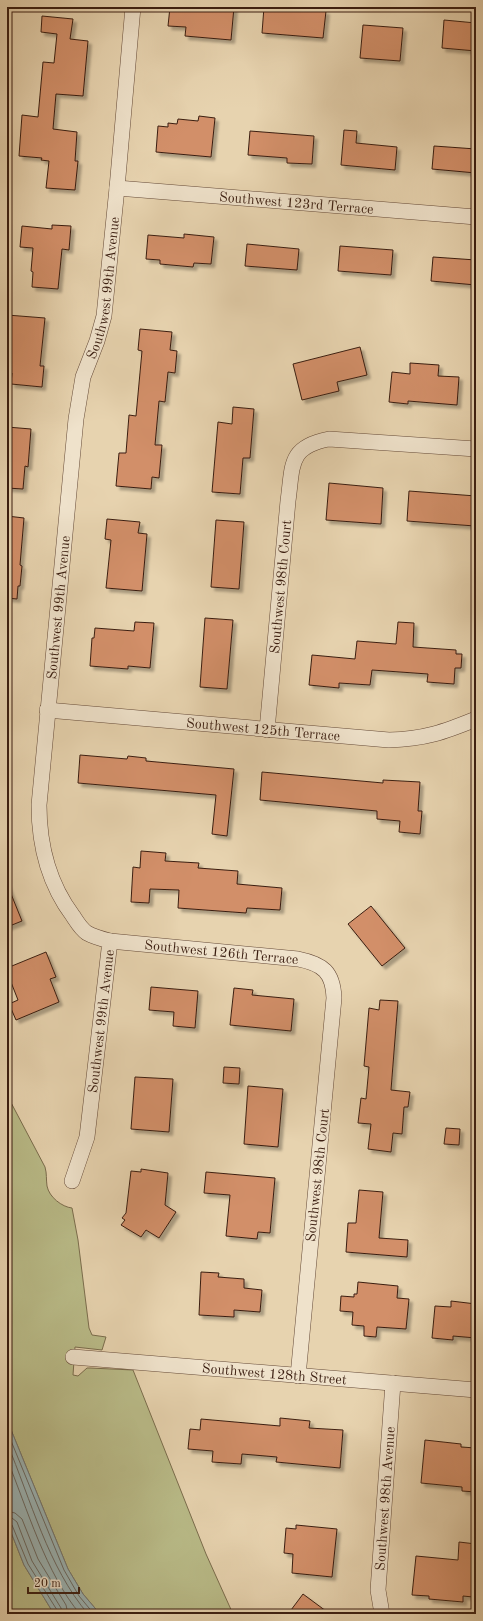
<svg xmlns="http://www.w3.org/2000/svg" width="483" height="1621" viewBox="0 0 483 1621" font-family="'Old Standard TT',serif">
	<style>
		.green { fill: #b9bb88; stroke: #7a6c4c }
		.water { fill: #9bb5b6; stroke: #747874 }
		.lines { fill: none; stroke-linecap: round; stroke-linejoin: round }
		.shore { stroke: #6a6963; stroke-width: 1 }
		.building { fill: #d28f69; stroke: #3a1d10; filter: url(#shadow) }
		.minor-casing { stroke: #654a38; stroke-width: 16 }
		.minor { stroke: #efe2cb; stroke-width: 15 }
		.labels { text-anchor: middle; stroke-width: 4; stroke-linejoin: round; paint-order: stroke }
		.street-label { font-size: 14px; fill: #3a1d10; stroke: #efe2cb }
	</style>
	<defs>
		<filter id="shadow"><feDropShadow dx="3.5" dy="3.5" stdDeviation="1" flood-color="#0004"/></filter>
	</defs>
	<rect width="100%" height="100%" fill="#e7d3af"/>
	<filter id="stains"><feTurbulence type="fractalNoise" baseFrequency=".005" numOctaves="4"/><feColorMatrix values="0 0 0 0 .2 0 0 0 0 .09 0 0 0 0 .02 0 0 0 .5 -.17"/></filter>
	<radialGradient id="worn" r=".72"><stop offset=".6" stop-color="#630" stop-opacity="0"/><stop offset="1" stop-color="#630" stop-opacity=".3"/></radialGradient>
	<path class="green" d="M7,1095l38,72c2,7 1,12 2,19 2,11 15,21 25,22l6,32 11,88 3,7 14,2 -4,13 -27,-3 -2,28 5,1 9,-8h3l43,2 73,184 27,60h-133l-17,-20 -15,-25 -61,-149z
		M7,1522l17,43 30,49h-45l-2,-4z"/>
	<path class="water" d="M7,1420l61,149 15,25 17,20h-46l-30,-49 -17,-43z"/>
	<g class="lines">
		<path class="shore" d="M7,1431l57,139 15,26 15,18
			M7,1443c24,57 41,124 81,171
			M7,1459c20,49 39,115 73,155
			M7,1511l8,2 7,6 16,40 28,46 2,9
			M7,1517l5,1 5,4 15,39 29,47 1,6
			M7,1522l5,3 16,39 29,46v4"/>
	</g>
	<path class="building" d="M170,7h64l-3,33 -46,-4 1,-9 -18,-1z
		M264,7l62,4 -3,27 -61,-5z
		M42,16l31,3 -3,20 18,2 -5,55 -27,-2 -3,35 24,3 -2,29h3l-3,29 -29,-2 3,-27 -8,-1 1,-2 -23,-2 3,-41 16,2 5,-55 11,1 3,-29 -16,-2z
		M444,20l32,3v28l-34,-3z
		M363,25l40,3 -3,33 -40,-3z
		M199,116l16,2 -4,39 -55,-5 2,-26 10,1v-4l9,1 1,-5 20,2z
		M344,130l13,1 -1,12 41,4 -2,23 -54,-5z
		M250,131l64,5 -2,28 -25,-1v-5l-39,-3z
		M434,146l42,3v24l-44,-4z
		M52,225l19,1 -2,24 -7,-1 -4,40 -26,-2 1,-15 -2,-1 2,-23 -13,-1 2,-21 30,3z
		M184,234l30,3 -3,27 -17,-1 -1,4 -33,-3v-4l-14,-1 2,-24 36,3z
		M247,244l52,5 -2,21 -52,-4z
		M340,246l53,4 -2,25 -53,-4z
		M433,257l43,3v25l-45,-4z
		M7,315l38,3 -5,48h4l-2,21 -31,-3 1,-11h-5z
		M140,329l32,3 -2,18 7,1 -2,22 -7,-1 -3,30 -6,-1 -4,44h7l-3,33 -7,-1 -1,12 -35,-3 3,-33h7l3,-38 7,1 6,-65 -4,-1z
		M360,347l7,28 -30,7 2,9 -37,9 -9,-36z
		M410,363l29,2 -1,11 21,1 -2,28 -49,-4v3l-19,-2 3,-30 18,2z
		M233,407l21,2 -4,49h-7l-3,36 -28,-2 6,-70 14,2z
		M7,427l24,2 -3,38 -3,-1 -2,23 -16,-1z
		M329,483l54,5 -2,36 -55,-4z
		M409,491l67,5 -1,30 -68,-5z
		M7,516l17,2 -4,47 2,1 -2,20h-2l-1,13 -10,-1z
		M107,519l33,3 -2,11 9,1 -5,57 -36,-3 5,-48 -6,-1z
		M216,520l28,2 -5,67 -28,-2z
		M205,618l28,2 -6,69 -27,-2z
		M135,622l19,1 -4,45 -22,-2v3l-38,-3 2,-28h2l1,-10 39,3z
		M398,622l16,1 -1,24 43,3v4h6l-1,14h-6l-1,16 -27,-2 1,-8 -56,-4 -2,15 -31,-2v5l-30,-3 3,-30 43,4 2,-18 39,3z
		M80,755l47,4 1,-3 18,2v3l88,8 -7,67 -15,-2 4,-39 -138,-12z
		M262,772l121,11v-3l37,2 -2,29h4l-2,23 -21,-2 1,-11 -23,-2v-8l-117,-11z
		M141,851l25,2 -1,8 34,2 -1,5 40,3 -1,13 45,4 -2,22 -33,-2 -1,5 -68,-5 1,-18 -29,-1 -1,14 -18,-1 2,-35 7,1z
		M7,884l15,37 -15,6z
		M371,906l34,42 -23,18 -34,-42z
		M46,952l10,25 -6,2 9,23 -43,18 -7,-16 9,-4 -11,-28v-4z
		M151,987l47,4 -3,37 -22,-2 1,-14 -25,-2z
		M234,988l19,2 -1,5 42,4 -3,32 -61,-6z
		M380,1000l18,1 -7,89 19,2 -2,15h-4l-2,27 -9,-1 -2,19 -23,-3 3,-25 -13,-1 3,-25 5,1 3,-32 -5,-1 5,-58 10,2z
		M224,1067l16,1 -1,16 -16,-1z
		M135,1077l38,2 -4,53 -38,-3z
		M248,1086l35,3 -5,58 -34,-3z
		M446,1128l14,1 -1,16 -15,-1z
		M141,1169l27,4 -3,32 11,7 -17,26 -13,-8 -5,7 -20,-12 4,-5 -3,-2 4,-5 5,-42 10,1z
		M206,1172l69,6 -5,55 -12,-1 -1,7 -31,-3 4,-41 -26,-2z
		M359,1190l24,2 -4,46 29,2 -1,17 -61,-5 2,-29h8z
		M201,1272l18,1 -1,4 26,2v9l18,2 -2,22 -26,-2v7l-35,-2z
		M358,1282l40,4 -1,12 12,1 -3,30 -29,-2 -1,10 -12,-1v-10l-12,-1 1,-13 -13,-1 1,-15 13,1v-3h3z
		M451,1301l25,3v34l-23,-2v4l-21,-2 3,-32 16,1z
		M280,1418l30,3 -1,7 34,2 -3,38 -64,-6 1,-5 -35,-3 -1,10 -29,-2 1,-11 -25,-2 2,-20 10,1 1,-11 79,7z
		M425,1440l36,4v3l15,1v44l-14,-1v-4l-41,-4z
		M296,1525l41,4 -5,48 -40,-4 1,-19 -9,-1 2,-25 10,1z
		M459,1542l17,2v29l-3,24 -10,-1v6l-34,-3v-3l-17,-1 4,-39 42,4z
		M303,1594l27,20h-42z"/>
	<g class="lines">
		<defs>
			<g id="minor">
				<path id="s1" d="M117,188l359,29"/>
				<path id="s2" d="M47,710l342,30c36,-1 55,-8 87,-21"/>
				<path id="s3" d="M267,730l21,-229c5,-36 0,-54 41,-62l147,10"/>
				<path id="s4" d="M110,941l188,18c25,5 35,13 36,39l-36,378"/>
				<path id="s5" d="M72,1181l15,-44 23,-196c-8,-2 -16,-4 -23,-8 -6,-4 -10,-11 -14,-17 -24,-32 -34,-71 -34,-111l37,-386 7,-42 14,-36 7,-25 13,-128 16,-181"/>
				<path id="s6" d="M73,1357l403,33"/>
				<path id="s7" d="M382,1614l-4,-24 15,-207"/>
			</g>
		</defs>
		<use href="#minor" class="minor-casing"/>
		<use href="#minor" class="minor"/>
	</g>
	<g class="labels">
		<g class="street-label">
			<text dy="5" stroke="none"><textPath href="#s1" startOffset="180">Southwest 123rd Terrace</textPath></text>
			<text dy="5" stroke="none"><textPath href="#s5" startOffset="931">Southwest 99th Avenue</textPath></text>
			<text dy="5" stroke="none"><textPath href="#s3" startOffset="144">Southwest 98th Court</textPath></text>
			<text dy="5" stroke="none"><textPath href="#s5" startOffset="607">Southwest 99th Avenue</textPath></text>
			<text dy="5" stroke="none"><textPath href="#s2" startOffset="217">Southwest 125th Terrace</textPath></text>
			<text dy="5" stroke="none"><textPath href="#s4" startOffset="112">Southwest 126th Terrace</textPath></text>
			<text dy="5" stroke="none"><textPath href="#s5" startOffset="163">Southwest 99th Avenue</textPath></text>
			<text transform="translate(317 1175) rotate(-84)" y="5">Southwest 98th Court</text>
			<text dy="5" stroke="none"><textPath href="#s6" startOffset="202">Southwest 128th Street</textPath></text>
			<text dy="5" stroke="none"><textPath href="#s7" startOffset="116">Southwest 98th Avenue</textPath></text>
		</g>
	</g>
	<rect width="483" height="1621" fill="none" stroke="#e7d3af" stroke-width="24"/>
	<rect x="8" y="8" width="467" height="1605" fill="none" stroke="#3a1d10" stroke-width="2"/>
	<rect x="12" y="12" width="459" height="1597" fill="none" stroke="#3a1d10"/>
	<path d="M28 1587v6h51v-6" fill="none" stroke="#3a1d10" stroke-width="2"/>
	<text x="34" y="1587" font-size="12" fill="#3a1d10" stroke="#efe2cb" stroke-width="3" paint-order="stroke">20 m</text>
	<rect width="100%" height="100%" filter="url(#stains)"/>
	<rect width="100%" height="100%" fill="url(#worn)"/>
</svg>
